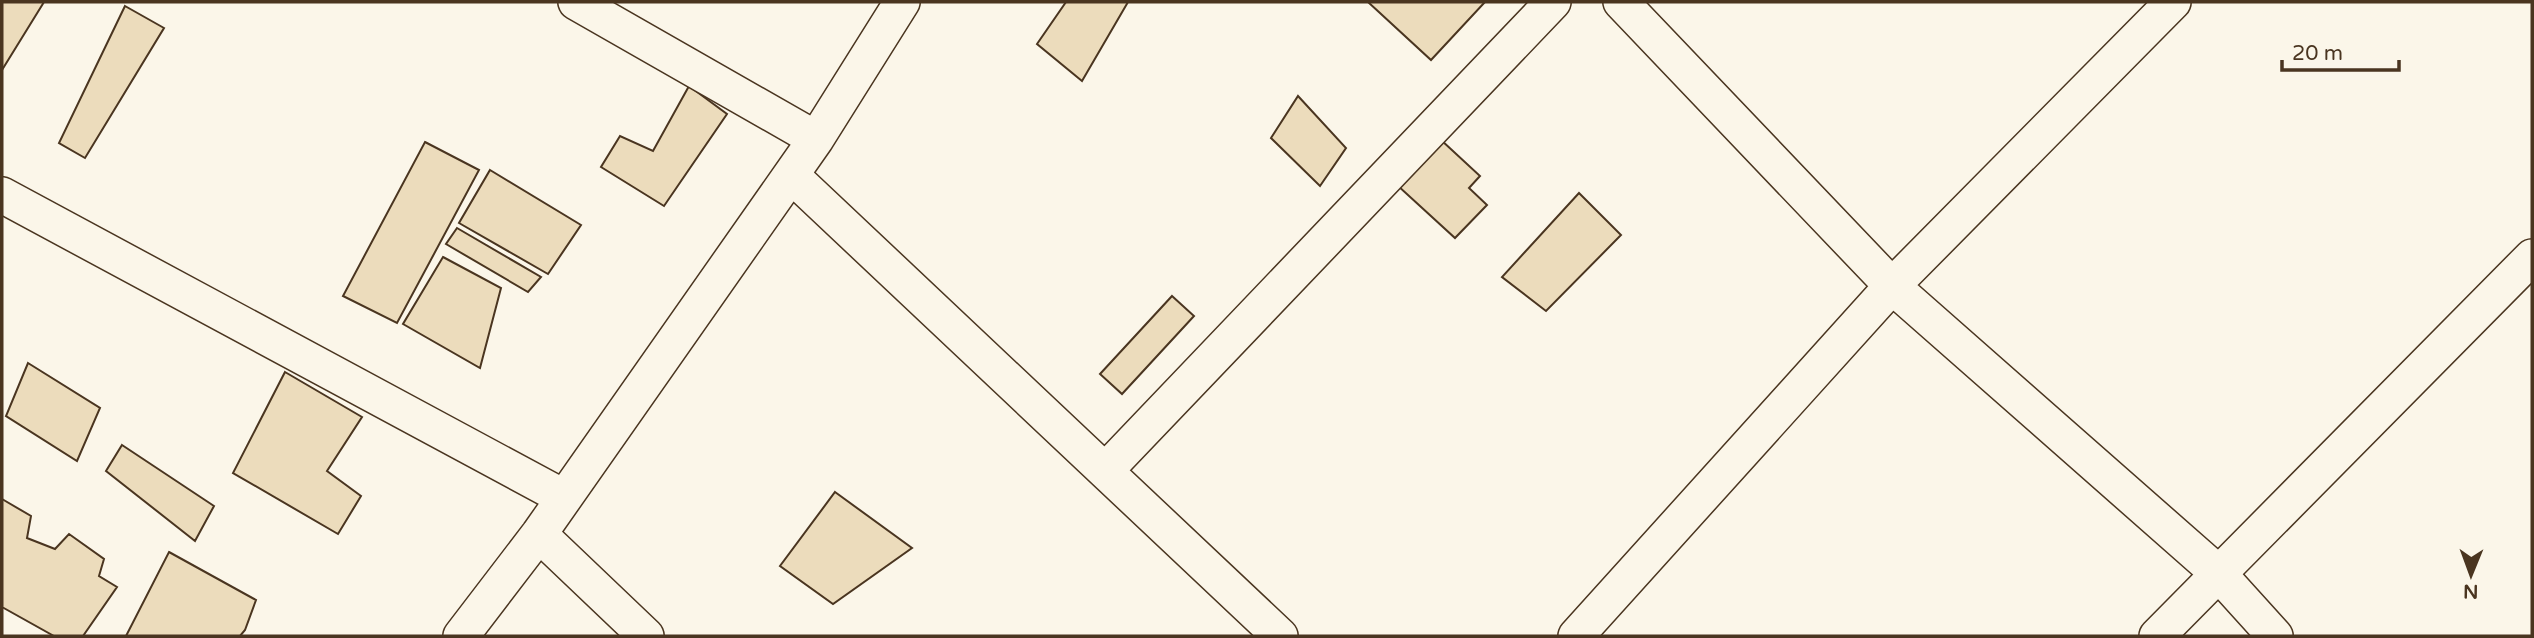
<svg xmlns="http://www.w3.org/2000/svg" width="2534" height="638" viewBox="0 0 2534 638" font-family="'Varela Round',sans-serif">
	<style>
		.building { fill: #ecdcbc; stroke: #4a3520; stroke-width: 2 }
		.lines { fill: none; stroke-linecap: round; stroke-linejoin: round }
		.street-casing { stroke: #4a3520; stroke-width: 38 }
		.street { stroke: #fbf6e9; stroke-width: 35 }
	</style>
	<rect width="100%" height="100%" fill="#fbf6e9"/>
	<path class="building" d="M2,2h42l-42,68z
		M1066,2h62l-46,79 -45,-37z
		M1368,2h117l-54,58z
		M125,6l39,22 -79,130 -26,-15z
		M689,86l38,28 -63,92 -63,-39 19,-31 33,15z
		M1298,96l48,52 -26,38 -49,-48z
		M1440,139l40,37 -11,12 18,17 -32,33 -58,-53z
		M425,142l54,28 -82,153 -54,-27z
		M490,170l91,55 -33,49 -89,-51z
		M1579,193l42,42 -75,76 -44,-34z
		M457,228l84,49 -13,15 -82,-48z
		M443,257l58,31 -21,80 -77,-44z
		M1172,296l22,20 -72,78 -22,-20z
		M28,363l72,45 -23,53 -71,-45z
		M285,372l77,45 -35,54 34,25 -23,38 -105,-61z
		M122,445l92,61 -19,35 -89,-70z
		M835,492l77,56 -79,56 -53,-38z
		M2,499l29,17 -4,22 28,11 14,-15 35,25 -5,17 18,11 -34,49h-29l-52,-29z
		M169,552l87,48 -11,30 -5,6h-114z"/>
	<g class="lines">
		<defs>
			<path id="street" d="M576,2l240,137
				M1621,2l271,284 326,287 57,63
				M791,175l489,461
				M2,195l561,302
				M1105,471l448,-469
				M539,534l107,102
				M461,636l78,-102 277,-395 86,-137
				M1576,636l316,-350 281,-284
				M2157,636l375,-379"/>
		</defs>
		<use href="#street" class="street-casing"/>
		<use href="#street" class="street"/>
	</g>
	<rect width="2534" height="638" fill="none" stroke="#4a3520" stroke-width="7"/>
	<g transform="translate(2471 575) rotate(181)" stroke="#fbf6e9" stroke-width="5" paint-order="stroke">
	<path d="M0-5L12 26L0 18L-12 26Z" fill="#4a3520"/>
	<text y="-10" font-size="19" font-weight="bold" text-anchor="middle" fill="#4a3520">N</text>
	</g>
	<path d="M2282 60v10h117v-10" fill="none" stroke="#4a3520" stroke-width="3.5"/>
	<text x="2292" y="60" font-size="21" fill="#4a3520" stroke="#fbf6e9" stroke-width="5" paint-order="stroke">20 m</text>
</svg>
